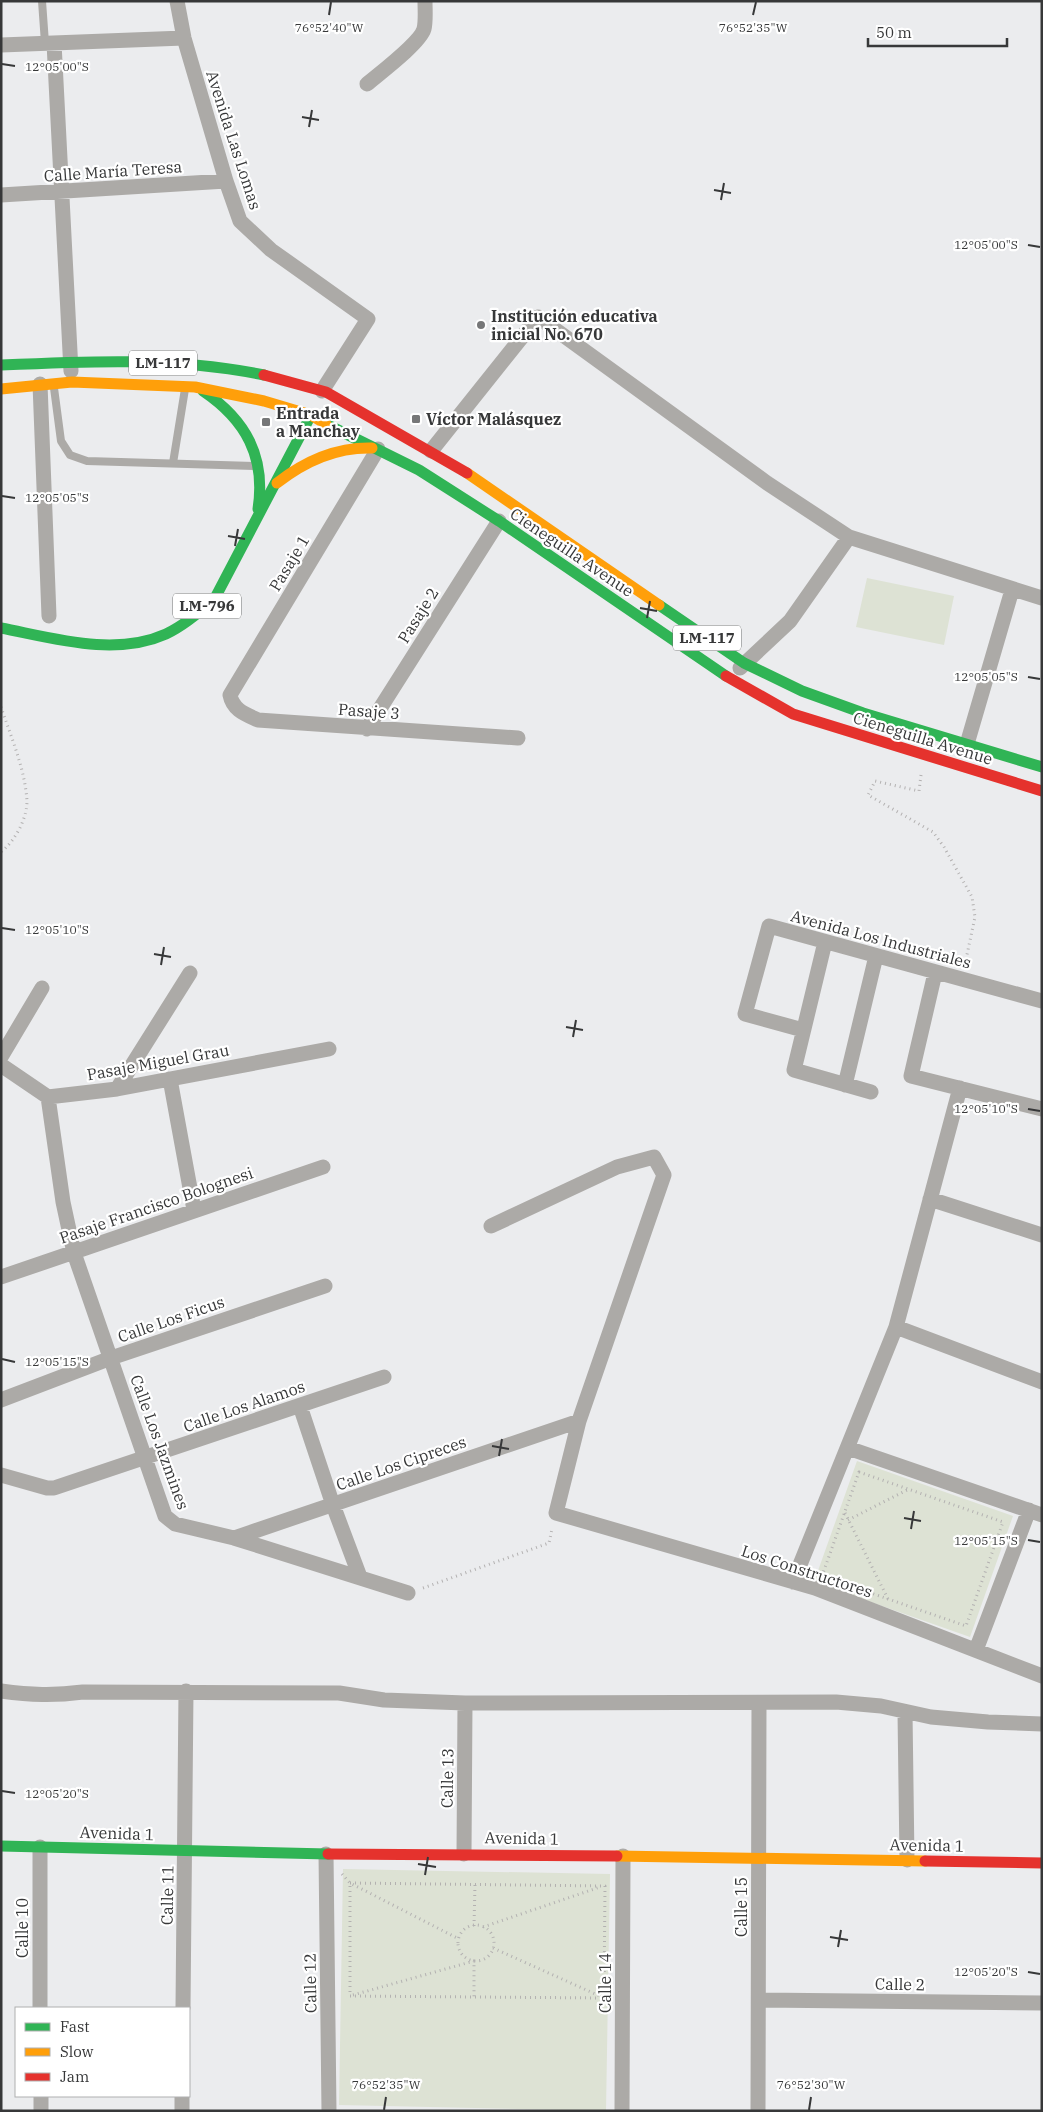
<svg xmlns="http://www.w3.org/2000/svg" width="1043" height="2112" viewBox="0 0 1043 2112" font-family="'IBM Plex Serif',serif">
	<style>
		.green { fill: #dde2d4 }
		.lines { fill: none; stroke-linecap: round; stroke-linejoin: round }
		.path { stroke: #b3b1b1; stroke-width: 3; stroke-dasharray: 1 4; stroke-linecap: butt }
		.lane { stroke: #acaaa7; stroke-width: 8 }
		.street { stroke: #acaaa7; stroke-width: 15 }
		.fast { stroke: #30b455; stroke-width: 11 }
		.slow { stroke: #ff9f0a; stroke-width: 11 }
		.jam { stroke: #e5322d; stroke-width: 11 }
		.ticks { fill: none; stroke: #373839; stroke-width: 2 }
		.poi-dot { fill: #767778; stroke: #fff; stroke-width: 2 }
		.labels { text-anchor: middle; stroke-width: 4.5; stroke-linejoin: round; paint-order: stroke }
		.shield { fill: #fff; stroke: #737474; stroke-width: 1 }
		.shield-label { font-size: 15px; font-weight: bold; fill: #373839 }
		.street-label { font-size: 16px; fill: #373839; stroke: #fff }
		.poi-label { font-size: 16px; font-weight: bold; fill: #373839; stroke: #fff; text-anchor: start }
		.ticks-label { font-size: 12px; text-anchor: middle; fill: #373839; stroke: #fff; stroke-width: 4.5; stroke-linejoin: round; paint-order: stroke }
	</style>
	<rect width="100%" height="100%" fill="#ebecee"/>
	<path class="green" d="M867,578l87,18 -10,49 -88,-18z
		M857,1461l156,55 -43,121 -156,-55z
		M343,1869l267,5 -4,237 -267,-6z"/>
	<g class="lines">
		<path class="path" d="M1,707c10,30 24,62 26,94 0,18 -12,40 -26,51
			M921,775l-2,16 -44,-10 -7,14 65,37 11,15 28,50 3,20 -10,47
			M859,1472l144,50 -37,104 -144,-50z
			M845,1513l43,86
			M848,1520l61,-31
			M423,1588l126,-45 3,-14
			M342,1874l8,9 109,56
			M350,1883l255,3 -1,112 -254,-2z
			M458 1943a18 18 0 1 1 36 0a18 18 0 1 1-36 0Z
			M474,1926l1,-42
			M483,1927l117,-40
			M493,1948l109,49
			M353,1995l121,-34v36"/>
		<path class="lane" d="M42,1l3,42
			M54,388l7,53 9,14 17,6 167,5
			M173,463l12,-74"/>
		<path class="street" d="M177,1l7,37 42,143 14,40 31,29 97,69 -46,72
			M54,43l17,328
			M1,45l183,-7
			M367,84c13,-11 53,-41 57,-55 2,-8 1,-19 1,-28
			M1,195l225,-14
			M40,384l9,232
			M378,449l-148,246c3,15 15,19 28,25l260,18
			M431,451l107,-134 229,166 82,54 193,61
			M740,668l50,-47 59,-84
			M367,729l132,-208
			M967,744l45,-154
			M825,942l-31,128 77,22
			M935,973l-24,103 131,33
			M803,1030l-58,-16 24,-88 273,75
			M1,1057l41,-69
			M1,1065l47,32 69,-8 212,-40
			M170,1079l24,131
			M845,1085l31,-129
			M117,1089l73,-116
			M48,1097l15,105 11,51 91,263 10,8 59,14 174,55
			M930,1199l112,36
			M491,1226l126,-59 37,-10 10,18 -85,246 -23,92 259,75 227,88
			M1,1277l322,-110
			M896,1327l146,55
			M1,1400l110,-42 214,-72
			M300,1406l33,99 27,72
			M848,1448l194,67
			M1,1475l46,13h7l330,-111
			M234,1538l345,-117
			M793,1582l103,-255 64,-239
			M976,1650l53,-140
			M1,1691c30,4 52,5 82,1l256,1 45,7 81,3 371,-1 45,4 50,11 57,5 54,2
			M905,1712l2,148
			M40,1847v161
			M326,1854l3,257
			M464,1854l1,-151
			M759,2000l283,3
			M183,2008l3,-317
			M41,2096v15
			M182,2111v-15
			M622,2111l1,-255
			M758,2111l1,-408"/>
		<path class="fast" d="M1,365c88,-4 176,-8 263,10
			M203,391c43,29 63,66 55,118
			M326,424l93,46 80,51 227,155
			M659,605l85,58 58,28 61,22 179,54
			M1,628c52,10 114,29 165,6 19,-9 34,-22 49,-36l96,-183
			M1,1846l327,8"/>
		<path class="slow" d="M1,389l71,-7 123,5 69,14 47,14 15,9
			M467,473l192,132
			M277,483c28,-22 59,-36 95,-35
			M617,1856l308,5"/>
		<path class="jam" d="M264,375l62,17 141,81
			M726,676l67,38 249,77
			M328,1854l289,2
			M925,1861l117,2"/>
	</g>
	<path class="ticks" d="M329,15l2,-13M753,15l3,-13M2,64l13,2M302,117l17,3M309,127l3,-17M714,190l17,3M721,200l3,-17M1028,245l12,2M2,496l13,2M228,536l17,3M235,546l3,-17M640,608l17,3M647,618l3,-17M1028,677l12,2M2,928l13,2M154,954l17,3M161,965l3,-18M566,1027l17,3M573,1037l3,-17M1028,1109l12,2M2,1359l13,3M492,1446l17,3M499,1456l3,-17M904,1518l17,3M911,1529l3,-18M1028,1540l12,2M2,1791l13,2M418,1864l18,3M425,1875l3,-18M830,1937l18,3M838,1947l3,-17M1028,1972l12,2M384,2110l2,-13M809,2110l2,-13"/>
	<g class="poi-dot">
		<circle cx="481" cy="325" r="5"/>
		<rect x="411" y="414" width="10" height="10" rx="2.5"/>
		<rect x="261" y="417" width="10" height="10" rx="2.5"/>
	</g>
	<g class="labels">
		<g class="shield">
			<rect x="129" y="350.5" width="68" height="25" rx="4"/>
			<rect x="173" y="593.5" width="68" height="25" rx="4"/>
			<rect x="673" y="625.5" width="68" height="25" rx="4"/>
		</g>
		<g class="shield-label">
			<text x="163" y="368">LM-117</text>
			<text x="207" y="611">LM-796</text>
			<text x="707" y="643">LM-117</text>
		</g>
		<g class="street-label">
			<text transform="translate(234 140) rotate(72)" y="6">Avenida Las Lomas</text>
			<text transform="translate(113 171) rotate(-4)" y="6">Calle María Teresa</text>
			<text transform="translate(572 552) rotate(34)" y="6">Cieneguilla Avenue</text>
			<text transform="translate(289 563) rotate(-59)" y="6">Pasaje 1</text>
			<text transform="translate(418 615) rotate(-58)" y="6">Pasaje 2</text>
			<text transform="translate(369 711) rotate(4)" y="6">Pasaje 3</text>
			<text transform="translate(923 738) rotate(17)" y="6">Cieneguilla Avenue</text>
			<text transform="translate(881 939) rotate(15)" y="6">Avenida Los Industriales</text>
			<text transform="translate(158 1062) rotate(-10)" y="6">Pasaje Miguel Grau</text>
			<text transform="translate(156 1205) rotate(-19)" y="6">Pasaje Francisco Bolognesi</text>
			<text transform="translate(171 1319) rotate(-19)" y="6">Calle Los Ficus</text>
			<text transform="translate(244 1406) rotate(-19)" y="6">Calle Los Alamos</text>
			<text transform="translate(160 1442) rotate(70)" y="6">Calle Los Jazmines</text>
			<text transform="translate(401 1463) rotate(-19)" y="6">Calle Los Cipreces</text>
			<text transform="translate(807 1571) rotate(18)" y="6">Los Constructores</text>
			<text transform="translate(447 1778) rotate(-89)" y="6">Calle 13</text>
			<text transform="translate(117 1833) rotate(2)" y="6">Avenida 1</text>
			<text transform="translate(522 1838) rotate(1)" y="6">Avenida 1</text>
			<text transform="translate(927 1845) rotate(1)" y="6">Avenida 1</text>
			<text transform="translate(167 1895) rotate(-89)" y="6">Calle 11</text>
			<text transform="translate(741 1907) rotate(-90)" y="6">Calle 15</text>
			<text transform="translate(22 1928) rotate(-90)" y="6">Calle 10</text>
			<text transform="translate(310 1983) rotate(-91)" y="6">Calle 12</text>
			<text transform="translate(605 1983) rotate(-90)" y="6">Calle 14</text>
			<text transform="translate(900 1984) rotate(1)" y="6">Calle 2</text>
		</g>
		<g class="poi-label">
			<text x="491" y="322">Institución educativa<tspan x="491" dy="18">inicial No. 670</tspan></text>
			<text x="276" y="419">Entrada<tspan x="276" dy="18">a Manchay</tspan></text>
			<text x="426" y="425">Víctor Malásquez</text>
		</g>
	</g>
	<g class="ticks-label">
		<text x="753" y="32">76°52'35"W</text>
		<text x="329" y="32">76°52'40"W</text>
		<text x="57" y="71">12°05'00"S</text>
		<text x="986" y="249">12°05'00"S</text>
		<text x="57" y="502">12°05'05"S</text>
		<text x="986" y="681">12°05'05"S</text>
		<text x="57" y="934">12°05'10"S</text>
		<text x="986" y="1113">12°05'10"S</text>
		<text x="57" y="1366">12°05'15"S</text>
		<text x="986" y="1545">12°05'15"S</text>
		<text x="57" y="1798">12°05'20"S</text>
		<text x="986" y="1976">12°05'20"S</text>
		<text x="386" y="2089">76°52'35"W</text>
		<text x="811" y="2089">76°52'30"W</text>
	</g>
	<rect width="1043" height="2112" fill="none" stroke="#373839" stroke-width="5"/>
	<rect x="15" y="2007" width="175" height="90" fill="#ffffff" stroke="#afafb0"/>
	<rect x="25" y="2023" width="25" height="8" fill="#30b455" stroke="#afafb0"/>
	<text x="60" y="2032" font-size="15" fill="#373839">Fast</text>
	<rect x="25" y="2048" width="25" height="8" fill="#ff9f0a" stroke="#afafb0"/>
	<text x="60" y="2057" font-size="15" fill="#373839">Slow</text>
	<rect x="25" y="2073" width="25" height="8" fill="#e5322d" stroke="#afafb0"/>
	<text x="60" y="2082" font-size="15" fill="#373839">Jam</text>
	<path d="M868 38v8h139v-8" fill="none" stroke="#373839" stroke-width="2.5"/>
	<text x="876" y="38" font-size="15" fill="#373839" stroke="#ffffff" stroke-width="4" paint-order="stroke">50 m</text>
</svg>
